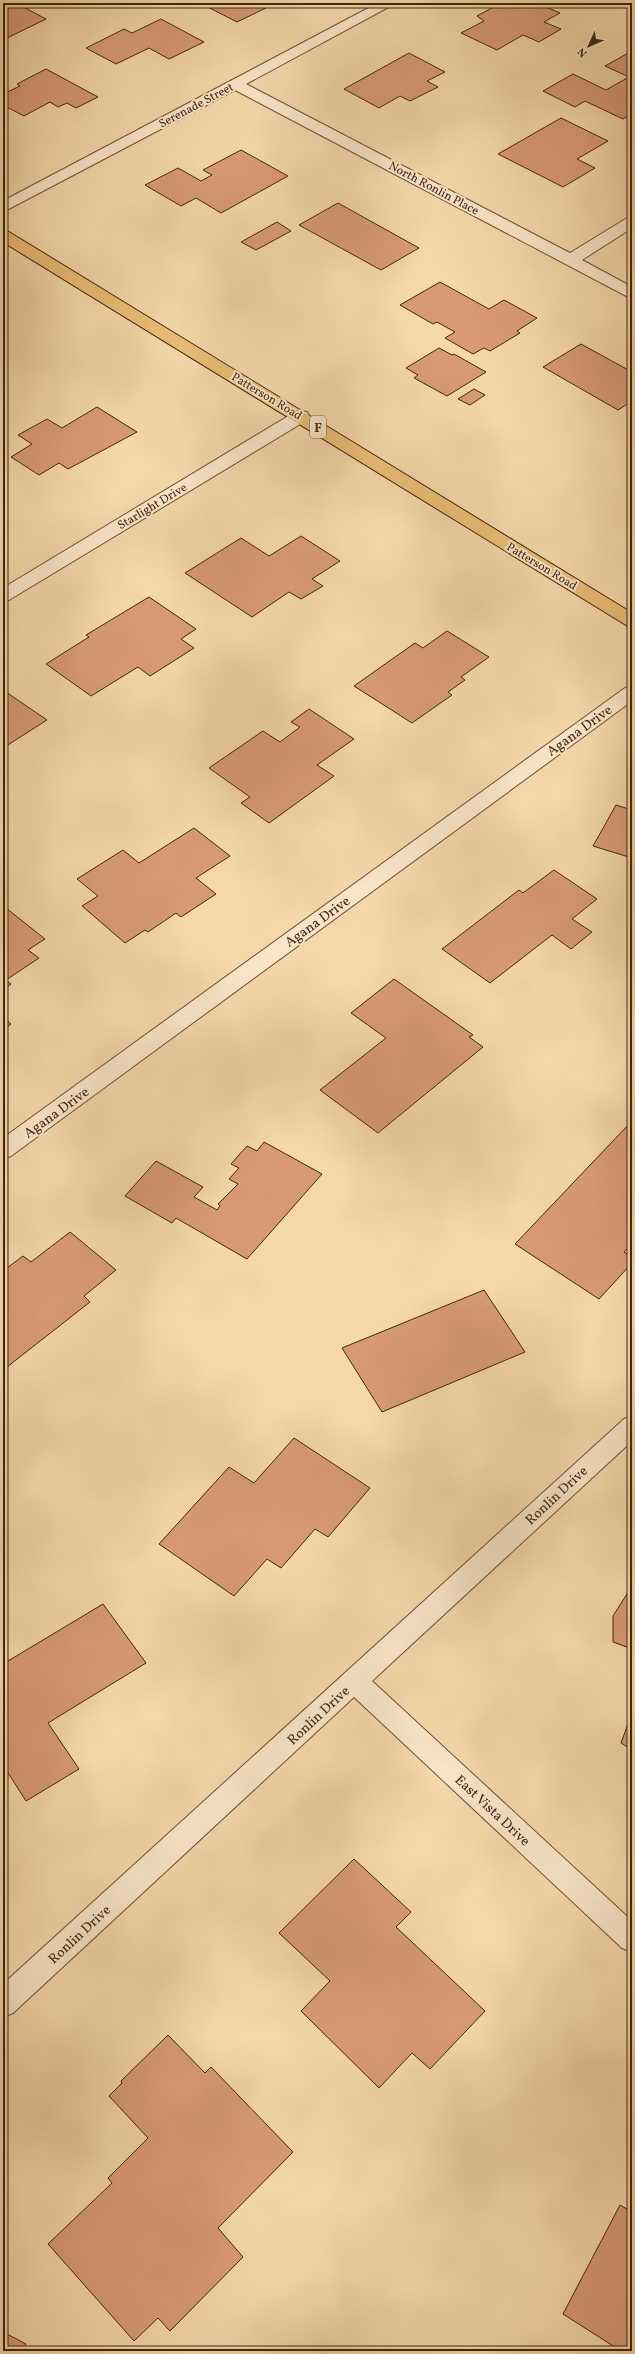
<svg xmlns="http://www.w3.org/2000/svg" width="635" height="2354" viewBox="0 0 635 2354" font-family="Vollkorn,serif">
	<style>
		.building { fill: #d89a76; stroke: #3e2610 }
		.lines { fill: none; stroke-linecap: round; stroke-linejoin: round }
		.minor-casing { stroke: #6c5236; stroke-width: 2 }
		.primary-casing { stroke: #3e2610; stroke-width: 2 }
		.minor { fill: #f8e5c7; fill-rule: evenodd }
		.primary { fill: #eabc74; fill-rule: evenodd }
		.labels { text-anchor: middle; stroke-width: 4; stroke-linejoin: round; paint-order: stroke }
		.far-street-label { font-size: 12px; fill: #3e2610; stroke: #f8e5c7 }
		.shield { fill: #f8e5c7; stroke: #765f47; stroke-width: 1 }
		.shield-label { font-size: 13px; font-weight: bold; fill: #3e2610 }
		.street-label { font-size: 14px; fill: #3e2610; stroke: #f8e5c7 }
	</style>
	<rect width="100%" height="100%" fill="#f5d7a9"/>
	<filter id="stains"><feTurbulence type="fractalNoise" baseFrequency=".005" numOctaves="4"/><feColorMatrix values="0 0 0 0 .2 0 0 0 0 .09 0 0 0 0 .02 0 0 0 .5 -.17"/></filter>
	<radialGradient id="worn" r=".72"><stop offset=".6" stop-color="#630" stop-opacity="0"/><stop offset="1" stop-color="#630" stop-opacity=".3"/></radialGradient>
	<path class="building" d="M3,3h13l30,16 -39,19 -4,-3z
		M200,3h59l7,5 -29,14z
		M501,3h36l23,10 -16,9 17,7 -22,13 -16,-7 -26,15 -36,-17 23,-12 -7,-5z
		M605,3h17l-8,4z
		M161,19l43,23 -35,17 -20,-11 -33,16 -30,-16 38,-19 8,4z
		M632,51v63l-9,5 -38,-18 -10,6 -32,-16 30,-17 33,16 23,-13 -24,-11z
		M409,53l36,19 -18,9 11,6 -28,14 -10,-5 -21,12 -35,-19z
		M46,69l52,28 -22,11 -9,-5 -9,4 -8,-5 -26,14 -21,-11v-11l17,-8 -3,-2z
		M561,118l47,23 -31,18 18,9 -32,19 -65,-33z
		M241,150l47,26 -67,37 -25,-15 -15,8 -36,-21 33,-17 23,13 11,-6 -9,-5z
		M338,203l81,45 -38,22 -82,-45z
		M277,222l14,9 -35,19 -15,-8z
		M440,282l49,27 15,-9 33,18 -20,13 3,2 -30,18 -6,-3 -11,6 -28,-16 10,-6 -18,-10 -4,2 -33,-19z
		M581,344l51,28v29l-14,9 -75,-43z
		M439,348l13,7 2,-1 32,18 -39,24 -33,-18 4,-3 -12,-7z
		M474,389l11,6 -15,10 -12,-6z
		M97,407l40,25 -69,37 -9,-6 -20,12 -28,-18 21,-13 -14,-9 29,-16 15,9z
		M301,536l39,25 -28,18 11,7 -22,13 -12,-7 -37,25 -67,-44 56,-35 28,18z
		M149,597l47,32 -15,10 13,9 -44,28 -12,-9 -47,29 -45,-32 43,-27 -3,-2z
		M447,631l42,26 -28,20 4,3 -17,12 4,3 -40,28 -58,-37 61,-43 8,5z
		M3,690l44,30 -44,28z
		M309,709l45,30 -37,26 17,11 -65,47 -28,-20 9,-6 -41,-29 54,-37 17,11 20,-15 -9,-5z
		M616,805l16,5v48l-39,-12z
		M194,828l36,28 -34,22 20,16 -35,23 -5,-4 -28,19 -3,-2 -20,13 -43,-37 16,-10 -21,-17 46,-29 16,13z
		M554,870l43,29 -25,20 20,13 -21,17 -19,-14 -62,48 -48,-34 77,-59 4,3z
		M6,908l39,31 -17,11 11,8 -33,22 5,4 -8,6v-80z
		M394,979l79,56 -4,2 14,10 -105,86 -58,-43 66,-52 -35,-25z
		M3,1017l8,7 -8,6z
		M631,1122l1,122 -8,8 8,5v6l-33,36 -84,-55z
		M264,1142l58,32 -75,85 -71,-41 -4,5 -47,-27 31,-35 47,26 -9,10 23,13 3,-4 -2,-2 20,-20 -9,-5 10,-11 -8,-4 16,-18 10,5z
		M70,1232l46,38 -32,26 6,6 -83,65 -4,-4v-92l20,-15 8,6z
		M484,1290l41,62 -143,60 -40,-64z
		M294,1438l76,50 -42,49 -13,-8 -34,39 -14,-9 -33,37 -75,-52 70,-77 25,16z
		M632,1586v63l-19,-7v-26z
		M103,1604l43,59 -98,60 31,46 -53,32 -23,-36v-101z
		M632,1713v37l-11,-7z
		M354,1859l57,53 -15,15 89,84 -55,58 -18,-16 -33,35 -78,-77 29,-30 -51,-48z
		M168,2035l37,38 6,-6 82,85 -75,76 25,29 -73,74 -12,-13 -24,23 -86,-97 64,-61 -4,-5 40,-40 -39,-42 13,-13 -1,-2z
		M620,2205l12,7v139h-11l-58,-37z
		M3,2332l23,12 -4,7h-19z"/>
	<g class="lines">
		<defs>
			<path id="minor" d="M378,3h18l-150,81 324,169 57,-35 5,-2v12l-50,32 50,27v12l-397,-209 -232,122v-11z
				M301,411l6,1 2,4 -2,4 -298,180 -6,2v-14l292,-176z
				M632,686v15l-621,455 -8,3v-21l622,-450z
				M632,1416v25l-260,240 260,240v31l-10,-4 -268,-251 -341,316 -10,4v-33l621,-565z"/>
			<path id="primary" d="M3,230l6,2 623,381v14l-6,-2 -623,-383z"/>
		</defs>
		<use href="#minor" class="minor-casing"/>
		<use href="#primary" class="primary-casing"/>
		<use href="#minor" class="minor"/>
		<use href="#primary" class="primary"/>
	</g>
	<g class="labels">
		<g class="far-street-label">
			<text transform="translate(196 105) rotate(-28)" y="4">Serenade Street</text>
			<text transform="translate(434 188) rotate(28)" y="4">North Ronlin Place</text>
			<text transform="translate(267 396) rotate(31)" y="4">Patterson Road</text>
			<text transform="translate(152 506) rotate(-31)" y="4">Starlight Drive</text>
			<text transform="translate(542 566) rotate(31)" y="4">Patterson Road</text>
		</g>
		<rect class="shield" x="310" y="416" width="16" height="22" rx="3"/>
		<g class="shield-label">
			<text x="318" y="432">F</text>
		</g>
		<g class="street-label">
			<text transform="translate(579 730) rotate(-36)" y="5">Agana Drive</text>
			<text transform="translate(317 921) rotate(-36)" y="5">Agana Drive</text>
			<text transform="translate(56 1112) rotate(-36)" y="5">Agana Drive</text>
			<text transform="translate(556 1495) rotate(-43)" y="5">Ronlin Drive</text>
			<text transform="translate(318 1715) rotate(-43)" y="5">Ronlin Drive</text>
			<text transform="translate(493 1810) rotate(43)" y="5">East Vista Drive</text>
			<text transform="translate(79 1934) rotate(-43)" y="5">Ronlin Drive</text>
		</g>
	</g>
	<rect width="635" height="2354" fill="none" stroke="#f5d7a9" stroke-width="16"/>
	<rect x="4" y="4" width="627" height="2346" fill="none" stroke="#3e2610" stroke-width="2"/>
	<rect x="8" y="8" width="619" height="2338" fill="none" stroke="#3e2610"/>
	<g transform="translate(589 46) rotate(225)" stroke="#f8e5c7" stroke-width="3" paint-order="stroke">
	<path d="M0-3L7 15L0 10L-7 15Z" fill="#3e2610"/>
	<text y="-6" font-size="11" font-weight="bold" text-anchor="middle" fill="#3e2610">N</text>
	</g>
	<rect width="100%" height="100%" filter="url(#stains)"/>
	<rect width="100%" height="100%" fill="url(#worn)"/>
</svg>
